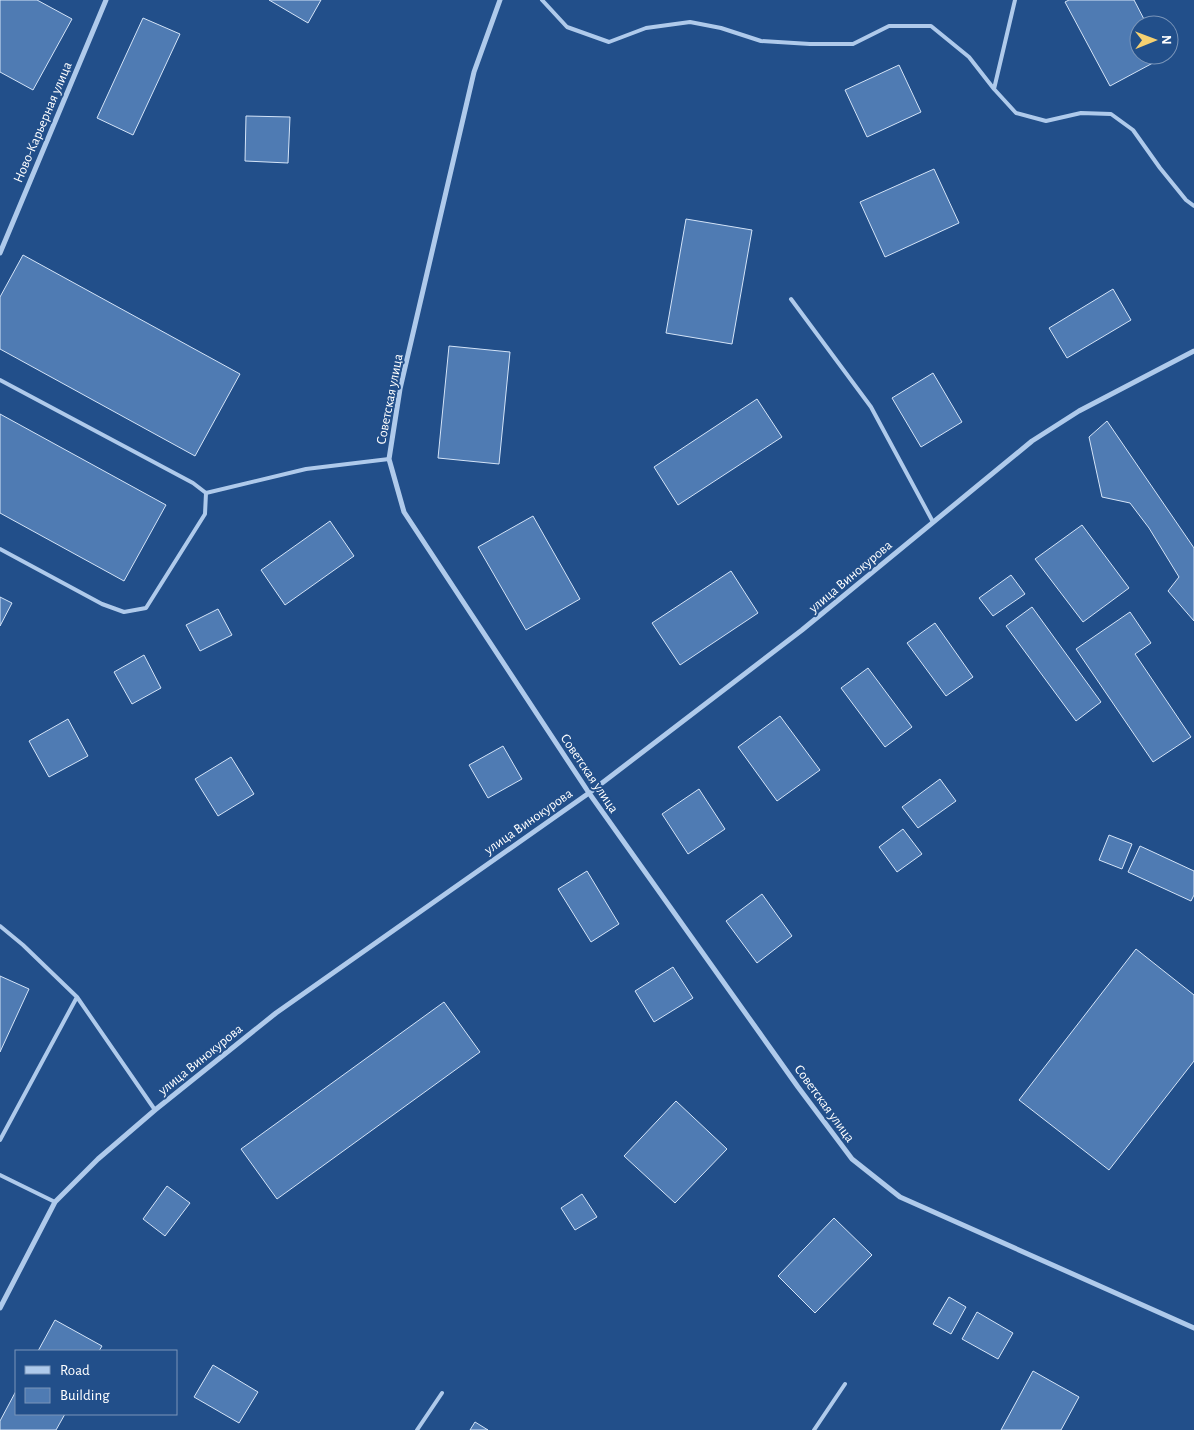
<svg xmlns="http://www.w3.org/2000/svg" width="1194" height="1430" viewBox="0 0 1194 1430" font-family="'Alegreya Sans',sans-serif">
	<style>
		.building { fill: #4f7bb3; stroke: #d4e4f8 }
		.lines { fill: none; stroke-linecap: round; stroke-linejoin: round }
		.lane { stroke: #afcaeb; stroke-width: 4 }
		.street { stroke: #afcaeb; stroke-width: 5 }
		.labels { text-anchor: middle; stroke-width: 4; stroke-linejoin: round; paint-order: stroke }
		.street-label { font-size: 14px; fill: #fff; stroke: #224f8a }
	</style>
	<rect width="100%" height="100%" fill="#224f8a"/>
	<path class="building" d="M0,0h37l35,19 -39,71 -33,-18z
		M269,0h52l-13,23z
		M1069,0h65l13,25h-8v30h24l1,2 -54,29 -45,-84z
		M143,18l37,16 -47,101 -36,-17z
		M899,65l22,47 -54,25 -22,-47z
		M246,116l44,1 -2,46 -43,-2z
		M934,169l25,54 -74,34 -25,-55z
		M686,219l66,11 -20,114 -66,-11z
		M23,255l217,119 -45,82 -195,-107v-52z
		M1113,289l18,31 -64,38 -18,-30z
		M449,346l61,6 -11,112 -61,-6z
		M933,373l29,49 -41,25 -29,-49z
		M757,399l25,38 -104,68 -24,-38z
		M0,414l166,91 -42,76 -124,-68z
		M1107,421l87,127v73l-26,-30 11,-14 -30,-49 -19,-25 -28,-6 -13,-60z
		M533,516l47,83 -54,31 -48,-83z
		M330,521l24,35 -69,49 -24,-35z
		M1082,525l47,63 -46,34 -48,-63z
		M731,571l27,42 -78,52 -28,-42z
		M1011,575l14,19 -32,22 -14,-18z
		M0,597l12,6 -12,23z
		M1032,607l69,95 -25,19 -70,-95z
		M218,609l14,26 -32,16 -14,-26z
		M1130,612l21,31 -16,11 56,83 -38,25 -77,-113z
		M935,623l38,54 -27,19 -39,-53z
		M144,655l17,33 -29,16 -18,-32z
		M868,668l44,59 -27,20 -44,-59z
		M780,716l40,54 -43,31 -39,-54z
		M68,719l20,37 -39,21 -20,-36z
		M503,746l19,33 -34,19 -19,-33z
		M231,757l23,37 -36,22 -23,-37z
		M940,779l16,22 -38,27 -16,-21z
		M699,789l26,40 -37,25 -26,-40z
		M903,829l19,25 -25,18 -18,-25z
		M1109,835l23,9 -10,25 -23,-9z
		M1140,846l54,25v24l-3,6 -63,-29z
		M587,871l32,53 -28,18 -33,-53z
		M762,894l30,42 -35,27 -31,-42z
		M1136,949l58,46v66l-85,109 -90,-70z
		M673,967l20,31 -39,24 -19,-31z
		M0,976l29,13 -29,63z
		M444,1002l36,50 -203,147 -36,-50z
		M676,1101l51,48 -52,54 -51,-47z
		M167,1186l23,17 -25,33 -22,-17z
		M582,1194l15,23 -22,13 -14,-22z
		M834,1218l38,37 -57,58 -37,-37z
		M949,1297l17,10 -15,27 -18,-10z
		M977,1312l36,21 -15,26 -36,-20z
		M55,1320l47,26 -3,5h-61z
		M213,1365l45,27 -19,31 -45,-26z
		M1033,1371l46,26 -18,33h-60z
		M16,1391v23h49l-9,16h-56v-9z
		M475,1422l13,8h-18z"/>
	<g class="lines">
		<path class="lane" d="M542,0l25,27 42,15 37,-14 44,-6 31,6 40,13 49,3h43l36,-18h42l38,31 25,32 22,24 30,8 35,-8 30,1 22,16 27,38 26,32 8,6
			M994,89l21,-89
			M791,299l80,108 62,115
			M0,380l193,103 13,10 -1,21 -59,94 -22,4 -22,-8 -102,-55
			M206,493l100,-24 83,-10
			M0,926l23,19 54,52 78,113
			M0,1140l77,-143
			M0,1175l55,27
			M417,1430l25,-37
			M814,1430l31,-46"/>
		<path class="street" d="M500,0l-26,72 -74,317 -11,70 15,53 185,281 209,294 54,72 48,38 294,131
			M0,253l106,-253
			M0,1308l55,-106 43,-43 57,-49 121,-97 313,-220 213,-163 230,-189 47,-30 115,-60"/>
	</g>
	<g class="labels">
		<g class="street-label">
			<text transform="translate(42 122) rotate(-67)" y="5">Ново-Карьерная улица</text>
			<text transform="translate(389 399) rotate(-79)" y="5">Советская улица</text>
			<text transform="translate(850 576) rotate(-40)" y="5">улица Винокурова</text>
			<text transform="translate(590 773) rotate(56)" y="5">Советская улица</text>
			<text transform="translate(528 821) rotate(-35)" y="5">улица Винокурова</text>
			<text transform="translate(200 1059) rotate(-39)" y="5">улица Винокурова</text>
			<text transform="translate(825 1103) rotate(54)" y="5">Советская улица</text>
		</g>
	</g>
	<rect x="15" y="1350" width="162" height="65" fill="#224f8a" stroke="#7a95b9"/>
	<rect x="25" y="1366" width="25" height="8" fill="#afcaeb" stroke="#7a95b9"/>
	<text x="60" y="1375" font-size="15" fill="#ffffff">Road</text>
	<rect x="25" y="1388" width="25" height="15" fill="#4f7bb3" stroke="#7a95b9"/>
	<text x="60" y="1400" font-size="15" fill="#ffffff">Building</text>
	<g transform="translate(1154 40) rotate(89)"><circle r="24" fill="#224f8a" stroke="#7a95b9"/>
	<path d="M0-4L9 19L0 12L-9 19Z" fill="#f6d171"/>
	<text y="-8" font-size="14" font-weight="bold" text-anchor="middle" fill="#ffffff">N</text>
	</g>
</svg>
